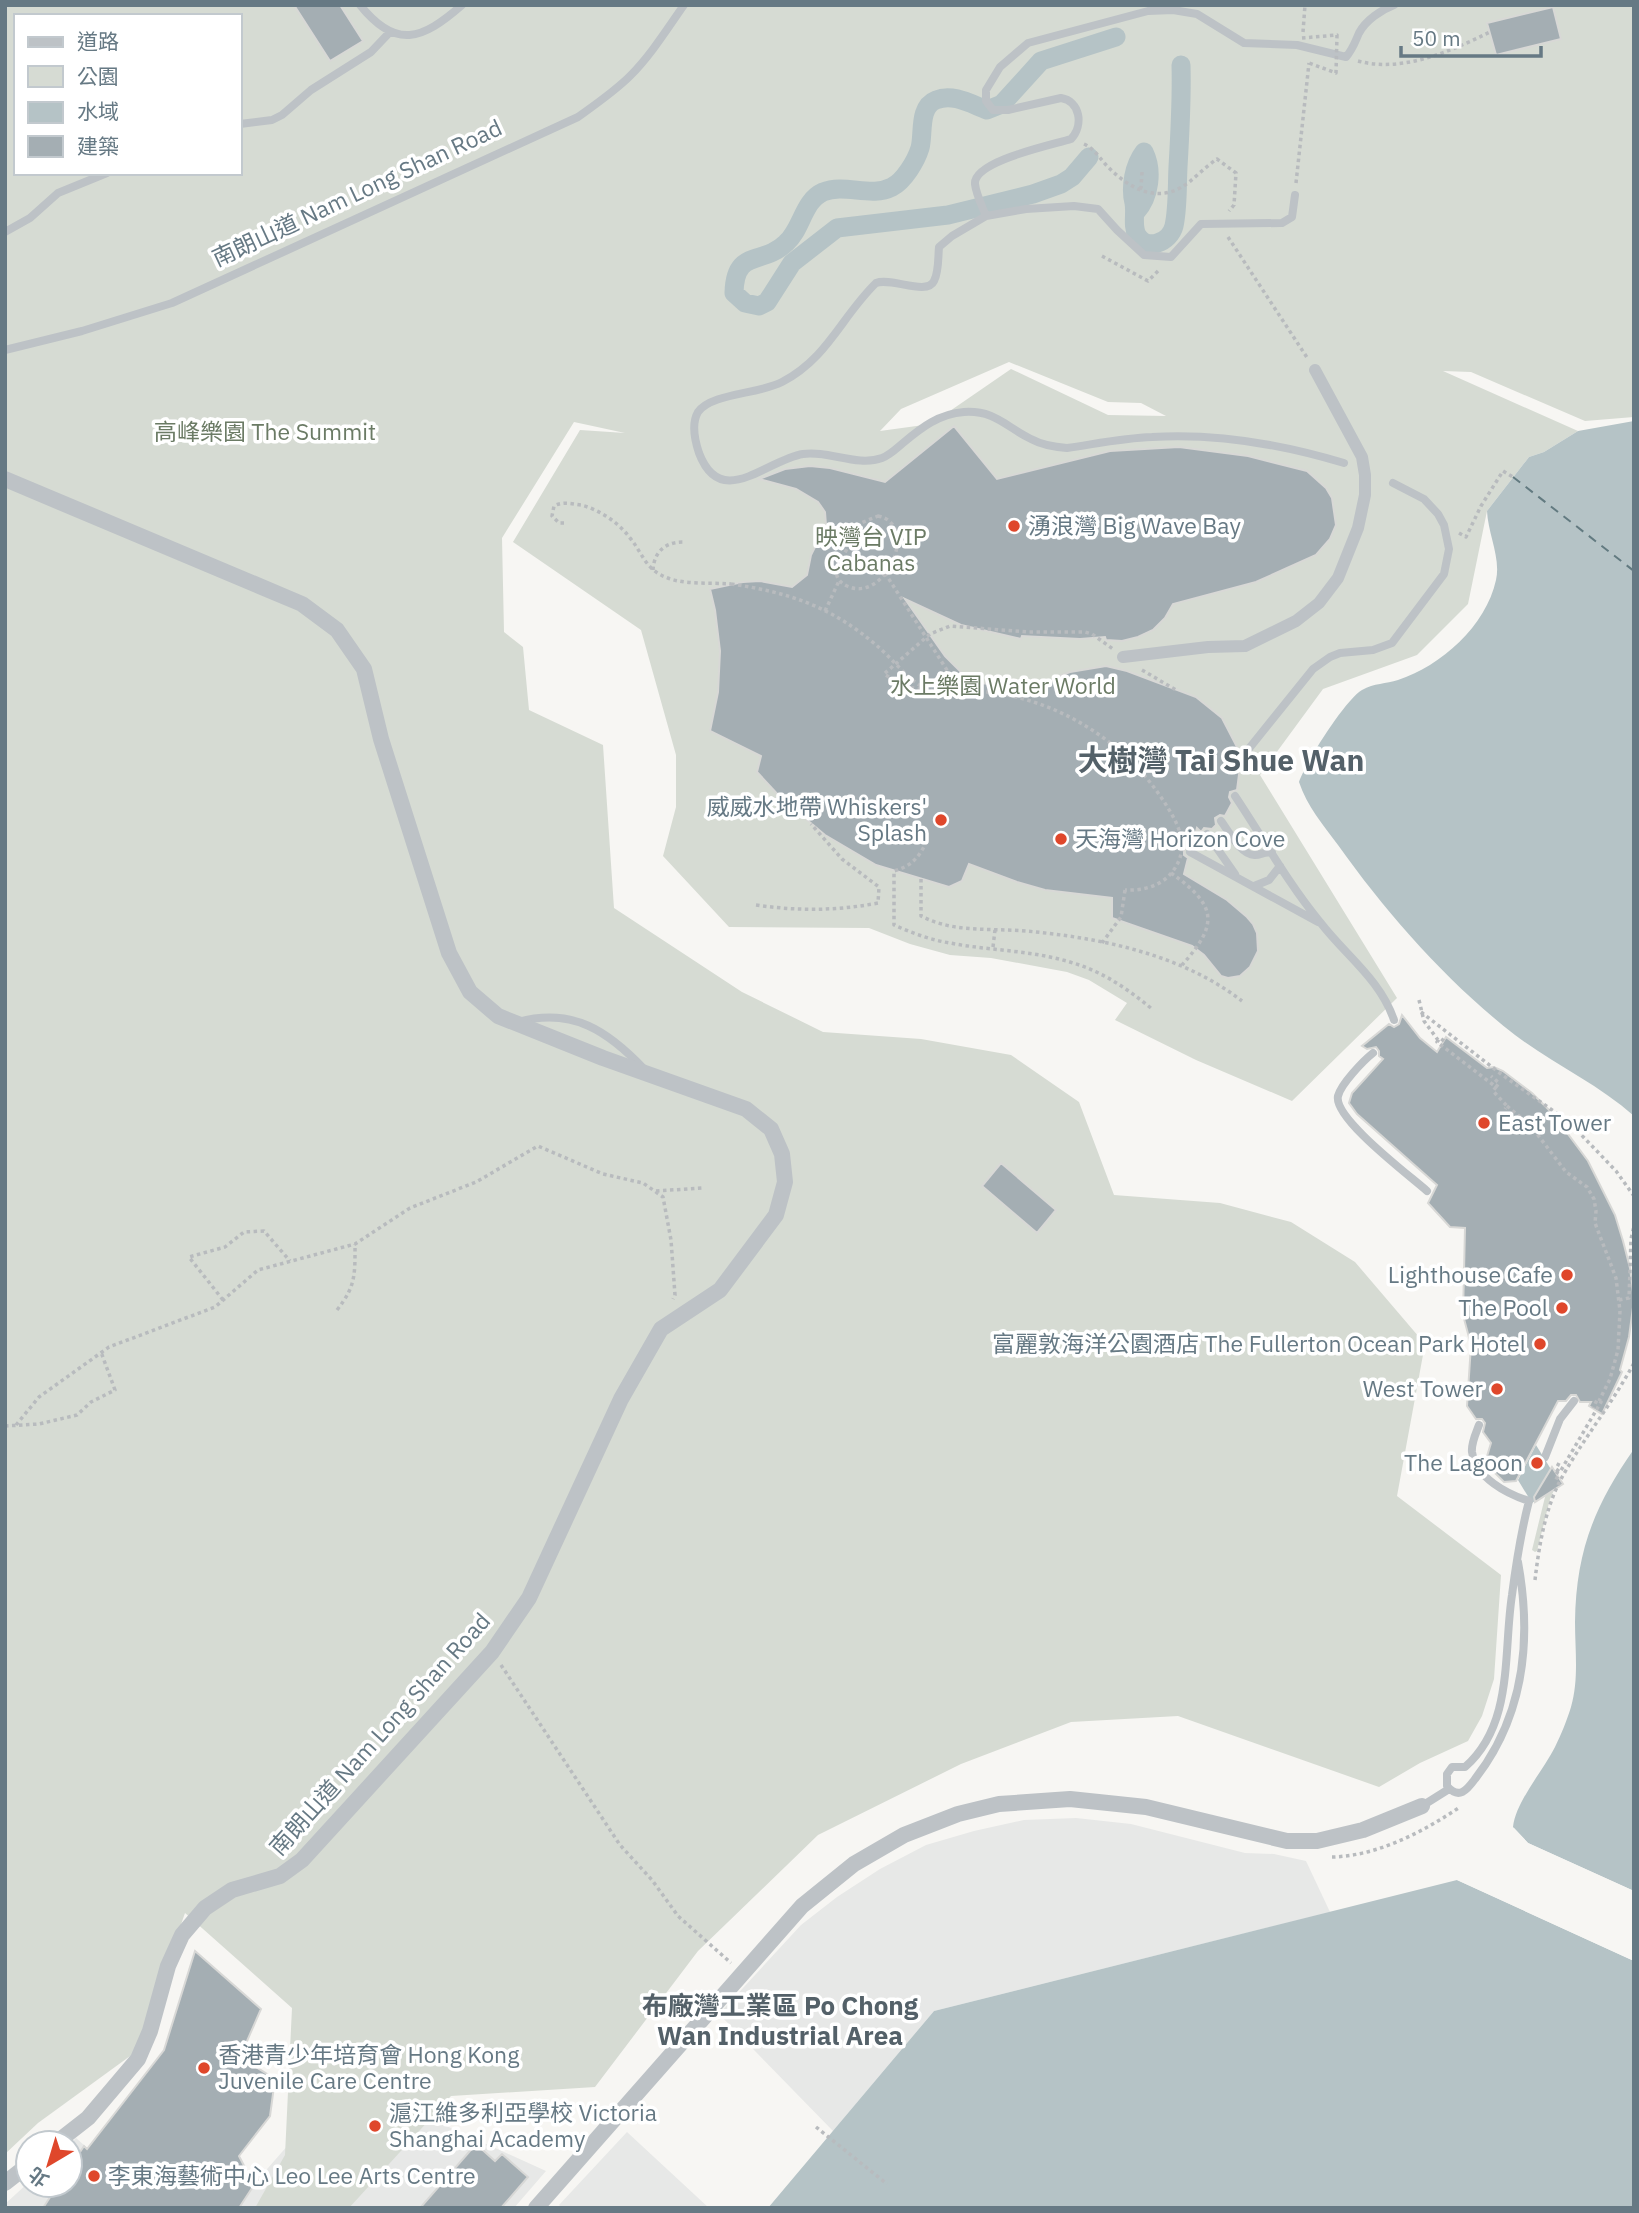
<svg xmlns="http://www.w3.org/2000/svg" width="1639" height="2213" viewBox="0 0 1639 2213" font-family="'IBM Plex Sans','Noto Sans TC',sans-serif">
	<style>
		.built { fill: #e7e8e7 }
		.green { fill: #d6dbd3; fill-rule: evenodd }
		.water { fill: #b5c3c6 }
		.pier { fill: #f7f6f3 }
		.lines { fill: none; stroke-linecap: round; stroke-linejoin: round }
		.canal { stroke: #b5c3c6; stroke-width: 19 }
		.ferry { stroke: #627a80; stroke-width: 2; stroke-dasharray: 9 7; stroke-linecap: butt }
		.building { fill: #a4aeb3; stroke: #d8d8d6; stroke-width: 2 }
		.path { stroke: #b8bbbe; stroke-width: 3.5; stroke-dasharray: 3.5 3.5; stroke-linecap: butt }
		.service { stroke: #bdc2c6; stroke-width: 8 }
		.pedestrian { stroke: #bdc2c6; stroke-width: 12 }
		.minor { stroke: #bdc2c6; stroke-width: 16 }
		.path-bridge { stroke: #b8bbbe; stroke-width: 3.5; stroke-dasharray: 3.5 3.5; stroke-linecap: butt }
		.poi-dot { fill: #df472b; stroke: #fff; stroke-width: 2.5 }
		.labels { text-anchor: middle; stroke-width: 7; stroke-linejoin: round; paint-order: stroke }
		.street-label { font-size: 23px; fill: #667984; stroke: #fff }
		.park-label { font-size: 23px; fill: #6b7b65; stroke: #fff }
		.poi-label { font-size: 23px; fill: #667984; stroke: #fff; text-anchor: start }
		.quarter-label { font-size: 26px; font-weight: bold; fill: #546169; stroke: #fff }
		.district-label { font-size: 30px; font-weight: bold; fill: #546169; stroke: #fff }
	</style>
	<rect width="100%" height="100%" fill="#f7f6f3"/>
	<path class="built" d="M1076,1818l55,6 114,29 29,1 32,7 24,51 -396,99 -101,120 -114,-117 82,-89 36,-28 43,-28 46,-24 48,-14 50,-11z
		M345,2080l201,91 -32,37h-281z
		M627,2132l82,76h-146l-4,-3z
		M76,2138l79,70h-150v-4l23,-21v2h42v-41z"/>
	<path class="green" d="M5,5h1629v412l-49,4 -114,-49 -28,-1 135,60 -34,21 -15,5 -42,54 -19,93 -51,51 -94,34 -63,86 137,223 -105,103 -96,-41 -81,-40 12,-17 -38,-23 -22,-8 -76,-14 -41,-3 -40,-11 -41,-16 -140,-1 -66,-71 13,-49v-52l-35,-125 -128,-88 67,-112 45,3 -51,-11 -72,116 2,94 19,15 6,63 74,35 11,163 128,84 81,40 98,7 90,16 68,47 35,93 106,8 71,19 64,40 70,82 -28,152 104,79 -7,104 -12,37 -14,25 -48,22 -41,24 -201,-71 -107,6 -110,42 -143,71 -120,116 -103,136 -144,9 -102,112h-94l30,-53 7,-147 -107,-95 -48,138 -99,72 -33,31zM16,16h224v157h-224zM1009,362l99,40 33,1 25,13 -58,-1 -97,-46 -80,55 -51,7 21,-22z
		M1553,1478l5,3 -8,18 -13,52 -2,1 -3,-2 13,-53z"/>
	<path class="water" d="M1634,421v695c-36,-32 -81,-52 -119,-81 -67,-52 -128,-121 -177,-190 -15,-20 -31,-39 -39,-63 7,-20 46,-82 63,-92 12,-7 24,-6 36,-10 43,-14 88,-54 98,-100 5,-22 -8,-46 -9,-69l42,-54 15,-5 34,-21z
		M1536,1445l24,39 -28,19 -14,-23z
		M1634,1449v442l-106,-48 -15,-16c3,-26 30,-56 42,-80 6,-12 12,-27 16,-40 8,-28 4,-56 4,-85 1,-70 19,-116 59,-173z
		M1457,1880l177,81v247h-866l166,-197z"/>
	<path class="pier" d="M1514,1828l14,15 106,48v4l-108,-49 -15,-15z
		M1460,1877l174,80v4l-177,-81z"/>
	<g class="lines">
		<path class="canal" d="M1089,157l-17,20 -11,7 -28,10 -85,21 -111,13 -45,35 -25,39 -8,4 -14,-3 -11,-10c1,-45 28,-27 52,-50 16,-14 17,-42 37,-51 22,-9 48,6 69,-5 12,-6 24,-26 28,-39 4,-14 -2,-41 16,-48 17,-7 35,4 51,10l15,-6 39,-43 75,-24
			M1136,212c14,-15 17,-42 8,-60 -10,13 -14,35 -10,51 2,10 -2,23 3,32 10,17 33,7 37,-9 4,-18 3,-40 4,-59 2,-34 4,-68 3,-102"/>
		<path class="ferry" d="M1513,477l121,94"/>
	</g>
	<path class="building" d="M294,5h46l23,36 -33,20z
		M1553,7l8,32 -65,16 -9,-32z
		M954,426l43,53 113,-28 69,-4 69,9 59,15 19,17 6,10 4,27 -6,14 -14,16 -60,27 -83,22 -8,14 -12,12 -15,7 -16,4 -16,-1 -1,-3 -25,2 -58,-3 -1,3 -60,-14 -56,-26 40,57 26,26 28,3 35,9 23,-17 13,-5 36,-6 21,5 69,26 26,21 15,29 1,5 -5,9 1,5 6,1 -3,23 -7,2 -1,5 3,6 -7,13 -5,-1 -5,3 1,7 -4,4 -8,-1 -3,4 -4,-4 -5,18 -8,3v6l4,3 -4,16 43,26 20,17 6,7 4,9 1,18 -8,16 -10,9 -12,2 -7,-2 -17,-21 -12,-9 -80,-28v-20l-67,-8 -28,-8 -48,-18 -7,17 -13,6 -73,-22 -51,-30 -44,-37 -24,-26 4,-16 -51,-25 8,-39 2,-41 -5,-41 -5,-21 33,-7 17,-1 32,6 15,-12 4,-20 15,-30 -1,-13 -7,-10 -22,-13 -37,-10 26,-10 25,-3 20,2 55,14z
		M1402,1015l18,23 17,14 9,-15 41,31 7,-1 9,4 29,22 21,21 35,47 27,54 8,26 7,27 4,32 -5,37 -9,33 2,2 -20,42 -13,-8 2,-4h-11l-4,-7h-5l-5,6h-8l-42,80 -12,1 -19,-19 6,-20 -8,-11 2,-9 -3,-4h-6l-9,-13 4,-61 -8,-30 2,-87 -15,-1 -22,-24 9,-18 -80,-71 -8,-11 3,-10 31,-34 -4,-3v-5l-3,-4 -9,2 -5,-3 27,-22 5,3 5,-3z
		M1001,1163l55,47 -19,23 -55,-47z
		M1552,1467l11,17 -28,18 -1,-5z
		M195,1951l66,58 -21,48 35,22 -5,37 -31,40 15,29 -15,23h-196l15,-23h12v-18l14,-21 3,3 77,-99z
		M476,2144l19,17 7,-7 26,23 -27,31h-81z"/>
	<g class="lines">
		<path class="path" d="M1303,32l2,-27
			M1358,61c45,12 93,-10 132,-29
			M1084,144c11,5 16,15 24,23 20,20 46,36 74,20 10,-6 23,-20 35,-28l19,14 -2,32 -5,6
			M1142,172l-1,16 2,1
			M1296,183l13,-120
			M1228,237l80,122
			M1102,256l46,25 12,-12
			M878,516c42,8 8,88 -31,70 -8,-4 -11,-9 -11,-17l25,-46z
			M564,523h-5l-7,-7 2,-10c9,-5 18,-2 27,-1 19,5 37,17 49,33 11,13 15,29 31,37 20,11 48,7 70,9
			M1459,533l7,4 15,-31 22,-35 10,6
			M653,570c1,-18 12,-28 30,-28
			M825,611l14,-30
			M1142,670l34,20
			M928,690l-22,-3 -22,-13 46,-40 20,-8 78,6h57l7,2 21,15
			M1254,763l9,8
			M927,841c-8,16 -15,25 -33,30v54c18,8 37,15 56,18 41,8 83,7 123,20 30,9 55,26 79,46
			M1171,873c45,32 49,50 11,92
			M921,879v37c33,17 68,12 105,15 75,7 155,23 216,70
			M756,905c41,6 80,6 122,-2l1,-16 -37,-28 -31,-35
			M1102,943l19,-26 4,-27
			M993,947l2,-17
			M1419,1000l5,21 14,19
			M1421,1012l80,62 68,48 47,49 18,25
			M1444,1041l-4,-3 -3,4 59,45 3,-4 -8,-7
			M1496,1087l-3,4 14,15 -2,3
			M1507,1106l24,20 35,46 21,15 7,12 2,12 -1,12 21,55 4,33 -2,39 -8,29 -11,22
			M656,1191l46,-3
			M223,1300l-34,-43 36,-10 19,-15 20,-1 26,30
			M1619,1300l10,-2 2,-59 3,-13
			M337,1310c19,-24 18,-36 18,-66
			M16,1425l23,-28 70,-50 106,-40 43,-37 97,-26 55,-36 66,-26 62,-36 65,28 40,9 20,14 8,43 4,55 -2,4
			M5,1426l34,-2 38,-9 14,-13 24,-12 -14,-38
			M1559,1463l-3,6 4,3 41,-70 -4,-2 -4,8
			M1558,1471l-3,6 6,3
			M1535,1580c4,-34 10,-71 26,-101 22,-40 51,-75 73,-116
			M501,1665l119,180 32,35 26,36 53,47
			M1332,1857c45,-1 91,-25 128,-50
			M816,2127l71,57"/>
		<path class="service" d="M360,5c36,45 62,35 102,0
			M240,124l32,-4 10,-5 29,-25 60,-38 18,-19
			M1295,195l-3,22 -10,6 -81,1 -30,33 -27,-2 -27,-25 -19,-21 -24,-3 -48,3 -40,7 -34,20 -13,11c-1,10 0,25 -5,34 -7,15 -43,-4 -58,2 -35,34 -48,75 -94,99 -22,12 -71,11 -84,30 -7,12 -3,29 1,41 22,58 67,7 104,1 25,-4 54,13 79,4 8,-3 15,-10 21,-15 19,-16 36,-29 61,-31 31,-2 42,15 67,27 11,6 23,8 36,9 28,-4 56,-10 85,-11 66,-4 129,7 192,26
			M986,216c-4,-10 -10,-22 -11,-32 -2,-23 77,-39 96,-45 13,-14 9,-38 -10,-41l-53,12h-15l-7,-9v-11l14,-23 28,-24 120,-32 25,-1 24,4 47,29 53,2 49,12c7,-8 9,-15 13,-24 7,-13 22,-23 35,-28
			M5,232l25,-14 28,-25 49,-20
			M5,350l77,-19 90,-28 406,-186c18,-13 37,-26 52,-41 21,-21 37,-47 54,-71
			M1239,761l74,-92 17,-12 10,-4 33,-3 19,-7 52,-69 5,-25 -5,-24 -6,-11 -14,-15 -31,-16
			M1235,796c28,42 53,87 85,126 26,34 60,57 74,98
			M1221,821c7,9 20,35 34,34 7,0 9,-4 17,-2
			M1207,834l28,40
			M1190,852l128,70
			M1254,886l15,-6 11,-14
			M518,1022c55,-15 90,9 127,48
			M1373,1053c-10,8 -32,31 -35,43 -5,22 71,79 89,95
			M1479,1425c-3,8 -8,18 -7,27 4,26 35,42 57,49 -8,31 -13,63 -17,94 -9,58 2,129 -47,172h-13l-5,7v12c12,14 20,4 28,-7 49,-63 57,-140 43,-217
			M1545,1457l15,-38 14,-18
			M1422,1806l27,-17"/>
		<path class="pedestrian" d="M1123,657l85,-10 37,-1 51,-25 23,-18 19,-25 20,-50 7,-33v-20l-3,-18 -47,-87"/>
		<path class="minor" d="M5,479l297,125 35,26 27,39 17,70 68,214 21,39 28,24 105,42 143,51 25,20 11,25 3,28 -9,33 -56,75 -59,39 -40,70 -92,199 -37,54 -190,208 -22,16 -48,14 -27,18 -23,27 -14,31 -18,65 -12,28 -50,59 -32,25
			M5,2183l23,-18
			M536,2208l266,-302 52,-42 50,-29 54,-21 41,-10 71,-5 76,8 141,34h30l46,-11 59,-24"/>
		<path class="path-bridge" d="M1302,38l35,-3 -1,38 -27,-10
			M885,573l76,119
			M731,584c57,8 101,23 145,61 15,12 31,34 47,42 24,12 48,2 73,6 71,11 135,54 172,115 13,21 21,41 5,63 -11,15 -31,20 -48,19"/>
	</g>
	<g class="poi-dot">
		<circle cx="1014" cy="526" r="7"/>
		<circle cx="941" cy="820" r="7"/>
		<circle cx="1061" cy="839" r="7"/>
		<circle cx="1484" cy="1123" r="7"/>
		<circle cx="1567" cy="1275" r="7"/>
		<circle cx="1562" cy="1308" r="7"/>
		<circle cx="1540" cy="1344" r="7"/>
		<circle cx="1497" cy="1389" r="7"/>
		<circle cx="1537" cy="1463" r="7"/>
		<circle cx="204" cy="2068" r="7"/>
		<circle cx="375" cy="2126" r="7"/>
		<circle cx="94" cy="2176" r="7"/>
	</g>
	<g class="labels">
		<g class="street-label">
			<text transform="translate(357 193) rotate(-25)" y="8">南朗山道 Nam Long Shan Road</text>
			<text transform="translate(380 1734) rotate(-48)" y="8">南朗山道 Nam Long Shan Road</text>
		</g>
		<g class="park-label">
			<text x="265" y="440">高峰樂園 The Summit</text>
			<text x="871" y="545">映灣台 VIP<tspan x="871" dy="26">Cabanas</tspan></text>
			<text x="1003" y="694">水上樂園 Water World</text>
		</g>
		<g class="poi-label">
			<text x="1028" y="534">湧浪灣 Big Wave Bay</text>
			<text x="927" y="815" text-anchor="end">威威水地帶 Whiskers'<tspan x="927" dy="26">Splash</tspan></text>
			<text x="1075" y="847">天海灣 Horizon Cove</text>
			<text x="1498" y="1131">East Tower</text>
			<text x="1553" y="1283" text-anchor="end">Lighthouse Cafe</text>
			<text x="1548" y="1316" text-anchor="end">The Pool</text>
			<text x="1526" y="1352" text-anchor="end">富麗敦海洋公園酒店 The Fullerton Ocean Park Hotel</text>
			<text x="1483" y="1397" text-anchor="end">West Tower</text>
			<text x="1523" y="1471" text-anchor="end">The Lagoon</text>
			<text x="218" y="2063">香港青少年培育會 Hong Kong<tspan x="218" dy="26">Juvenile Care Centre</tspan></text>
			<text x="389" y="2121">滬江維多利亞學校 Victoria<tspan x="389" dy="26">Shanghai Academy</tspan></text>
			<text x="108" y="2184">李東海藝術中心 Leo Lee Arts Centre</text>
		</g>
		<g class="quarter-label">
			<text x="780" y="2015">布廠灣工業區 Po Chong<tspan x="780" dy="30">Wan Industrial Area</tspan></text>
		</g>
		<g class="district-label">
			<text x="1221" y="771">大樹灣 Tai Shue Wan</text>
		</g>
	</g>
	<rect width="1639" height="2213" fill="none" stroke="#667984" stroke-width="14"/>
	<rect x="14" y="14" width="228" height="161" fill="#ffffff" stroke="#c2c9ce" stroke-width="2"/>
	<rect x="28" y="37" width="35" height="10" fill="#bdc2c6" stroke="#c2c9ce" stroke-width="2"/>
	<text x="77" y="49" font-size="21" fill="#667984">道路</text>
	<rect x="28" y="66" width="35" height="21" fill="#d6dbd3" stroke="#c2c9ce" stroke-width="2"/>
	<text x="77" y="84" font-size="21" fill="#667984">公園</text>
	<rect x="28" y="102" width="35" height="21" fill="#b5c3c6" stroke="#c2c9ce" stroke-width="2"/>
	<text x="77" y="119" font-size="21" fill="#667984">水域</text>
	<rect x="28" y="136" width="35" height="21" fill="#a4aeb3" stroke="#c2c9ce" stroke-width="2"/>
	<text x="77" y="154" font-size="21" fill="#667984">建築</text>
	<g transform="translate(49 2164) rotate(218)"><circle r="33" fill="#ffffff" stroke="#c2c9ce" stroke-width="2"/>
	<path d="M0-5L12 26L0 18L-12 26Z" fill="#df472b"/>
	<text y="-10" font-size="19" font-weight="bold" text-anchor="middle" fill="#667984">北</text>
	</g>
	<path d="M1401 46v10h140v-10" fill="none" stroke="#667984" stroke-width="3.5"/>
	<text x="1412" y="46" font-size="21" fill="#667984" stroke="#ffffff" stroke-width="5" paint-order="stroke">50 m</text>
</svg>
